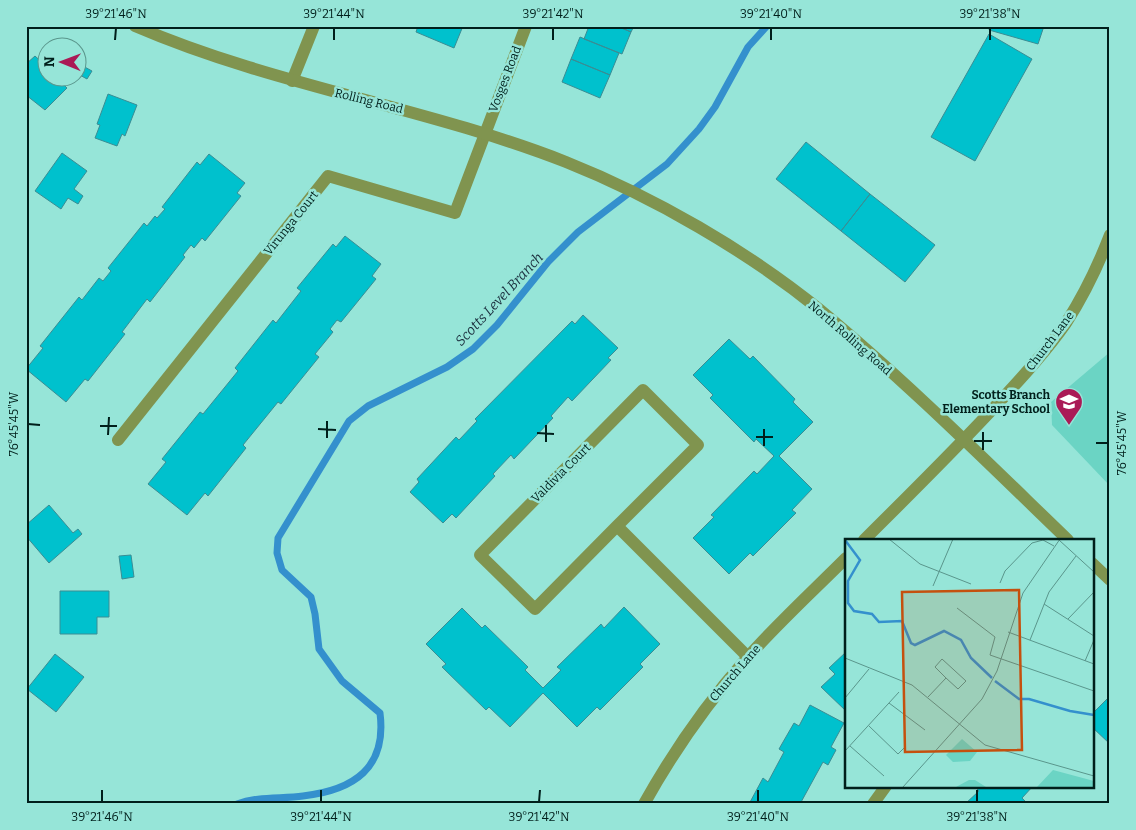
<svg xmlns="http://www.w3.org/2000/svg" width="1136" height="830" viewBox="0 0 1136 830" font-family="Bitter,serif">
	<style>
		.green { fill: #6bd4c4 }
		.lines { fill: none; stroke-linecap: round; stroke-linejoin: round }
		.stream { stroke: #3490cd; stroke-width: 7 }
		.building { fill: #00c1cd; stroke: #3a8d94 }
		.minor { stroke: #80944f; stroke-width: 12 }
		.tertiary { stroke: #80944f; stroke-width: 12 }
		.ticks { fill: none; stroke: #001f1b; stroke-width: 2 }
		.labels { text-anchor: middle; stroke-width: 5; stroke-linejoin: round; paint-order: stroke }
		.street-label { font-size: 12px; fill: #001f1b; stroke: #96e5d8 }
		.poi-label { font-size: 12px; font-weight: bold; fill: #001f1b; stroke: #96e5d8; text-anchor: end }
		.water-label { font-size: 14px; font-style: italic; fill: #1b2f3e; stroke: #96e5d8 }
		.inset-river { fill: none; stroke: #3490cd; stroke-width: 2.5 }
		.inset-road { fill: none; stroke: #5a968c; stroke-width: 1 }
		.view { fill: #c5500e; fill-opacity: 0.15; stroke: #c5500e; stroke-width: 2.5 }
		.inset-edge { fill: none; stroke: #001f1b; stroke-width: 2.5 }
		.neatline { fill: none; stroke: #001f1b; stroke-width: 2 }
		.ticks-label { font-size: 12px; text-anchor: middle; fill: #001f1b }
	</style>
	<rect width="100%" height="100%" fill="#96e5d8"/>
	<path class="green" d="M1110,352v134l-58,-61 -1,-23z"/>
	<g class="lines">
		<path class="stream" d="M237,804c21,-8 45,-5 66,-8 51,-6 84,-28 77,-83l-38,-32 -23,-32 -4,-35 -4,-17 -29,-27 -5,-17 1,-15 71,-117 19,-15 79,-39 26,-18 24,-24 51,-63 30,-30 89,-68 32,-35 16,-22 33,-60 19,-21"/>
	</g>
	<path class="building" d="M418,26h45l-9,22 -38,-16z
		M589,26h28l14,6 -9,22 -38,-15z
		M617,26h17l-3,6z
		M990,26h54l-6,18 -49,-14z
		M989,34l43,25 -57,102 -44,-24z
		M580,37l39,16 -9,22 -39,-16z
		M35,56l13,12v10h9l10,10 -22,22 -19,-15v-31z
		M571,59l39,16 -10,23 -38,-16z
		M81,65l11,6 -5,8 -9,-5z
		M108,94l29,11 -12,31 -3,-2 -5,12 -22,-8 5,-13 -3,-1z
		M806,142l64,52 -29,37 -65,-52z
		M62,153l25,18 -13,18 9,7 -5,8 -10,-6 -7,11 -26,-18z
		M209,154l36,29 -8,10 4,3 -36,45 -3,-3 -8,10 -3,-3 -8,10 2,2 -35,45 -3,-3 -25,33 3,2 -37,47 -3,-2 -19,23 -40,-33 17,-21 -3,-2 39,-49 3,3 17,-22 4,3 8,-10 -3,-3 36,-45 3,3 8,-10 2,2 8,-9 -3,-2 35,-45 3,3z
		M870,194l65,51 -30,37 -64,-51z
		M345,236l36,28 -9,12 4,3 -35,43 -4,-2 -7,9 3,3 -18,22 4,3 -38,47 -3,-2 -35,43 3,3 -38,48 -3,-3 -18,22 -39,-31 18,-22 -4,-3 38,-47 3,2 35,-43 -3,-3 38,-48 3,3 25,-32 -4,-3 36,-44 3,3z
		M583,315l35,33 -10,10 3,2 -39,41 -4,-4 -17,19 2,2 -39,41 -3,-4 -18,19 2,2 -39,42 -4,-4 -9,9 -33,-31 9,-10 -2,-3 39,-42 3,3 18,-19 -2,-2 97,-98 3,3z
		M729,339l21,20 3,-3 42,43 -2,3 20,20 -34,34 33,33 -20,21 4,3 -43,43 -3,-3 -21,21 -36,-36 21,-21 -3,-2 43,-44 3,3 17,-18 -18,-17 -2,3 -44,-44 3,-3 -20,-20z
		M49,505l24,28 5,-4 4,5 -33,29 -23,-27v-11z
		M131,555l3,22 -12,2 -3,-23z
		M60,591h49v26h-12v17h-37z
		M624,607l36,37 -20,20 3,3 -43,43 -3,-3 -20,20 -34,-34 -33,34 -21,-20 -3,3 -44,-43 4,-3 -20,-20 36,-36 20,20 3,-3 43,42 -3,3 18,18 18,-18 -4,-3 44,-43 3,4z
		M846,652v59l-25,-24 14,-13 -6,-6z
		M55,654l29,23 -28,35 -29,-23z
		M1110,696v48l-18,-17v-13z
		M810,705l34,18 -13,24 5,3 -8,15 -5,-3 -23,42h-51l14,-26 5,4 16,-30 -5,-3 15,-26 5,3z
		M974,786h59l-11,12 4,4 -2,2h-59l14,-13z"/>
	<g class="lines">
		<path class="minor" d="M292,81l22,-55
			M118,440l210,-264 127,37 71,-187
			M617,526l-82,83 -55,-54 163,-165 55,55 -81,81 131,131
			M873,804l13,-18"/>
		<path class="tertiary" d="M135,26c139,60 291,81 431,136 88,35 181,89 254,148 87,72 167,152 248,230
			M864,540c47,-47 94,-93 138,-141 23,-25 45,-49 64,-76 18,-28 32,-57 44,-88
			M1092,563l18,17
			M644,804c29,-52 63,-101 103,-146 31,-35 66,-67 99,-100"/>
	</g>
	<path class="ticks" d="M115,40l1,-12M334,40v-12M553,40v-12M771,40v-12M990,40v-12M28,424l12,1M100,426h17M318,429l18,1M537,433l17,1M108,435l1,-18M756,437h17M327,438v-17M974,441h18M546,442v-17M1096,443h12M764,446v-17M983,450v-18M102,802v-12M321,802v-12M539,802l1,-12M758,802v-12M977,802v-12"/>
	<defs>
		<symbol id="school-pin" viewBox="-11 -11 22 30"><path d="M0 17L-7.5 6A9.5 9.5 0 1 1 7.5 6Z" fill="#aa1a56" stroke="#96e5d8"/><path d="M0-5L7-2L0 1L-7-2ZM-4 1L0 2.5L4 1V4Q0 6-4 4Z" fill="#fff"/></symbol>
	</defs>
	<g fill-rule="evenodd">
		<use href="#school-pin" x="1053" y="386" width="32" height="43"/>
	</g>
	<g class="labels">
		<g class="street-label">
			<text transform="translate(505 79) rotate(-69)" y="4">Vosges Road</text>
			<text transform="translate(369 101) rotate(14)" y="4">Rolling Road</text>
			<text transform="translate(291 223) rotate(-51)" y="4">Virunga Court</text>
			<text transform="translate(850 338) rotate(41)" y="4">North Rolling Road</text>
			<text transform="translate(1050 341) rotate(-53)" y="4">Church Lane</text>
			<text transform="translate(561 473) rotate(-45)" y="4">Valdivia Court</text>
			<text transform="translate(735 673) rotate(-49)" y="4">Church Lane</text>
		</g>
		<g class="poi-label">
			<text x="1050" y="399">Scotts Branch<tspan x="1050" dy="14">Elementary School</tspan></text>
		</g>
		<g class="water-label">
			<text transform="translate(499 299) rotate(-47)" y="5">Scotts Level Branch</text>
		</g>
	</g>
	<g transform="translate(845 539)">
		<rect width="249" height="249" fill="#96e5d8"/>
		<path d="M117,200l15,13 -7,9 -17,1 -7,-7zM208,231l41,11v6h-57zM124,241h6l11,7h-30z" fill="#6bd4c4"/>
		<path class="inset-river" d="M0,1l15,20 -12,21v22l6,8 18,3 7,8 23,-1 9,22 4,2 29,-14 17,9 10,18 21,20M150,142l24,18h10l41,12 24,4"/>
		<path class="inset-road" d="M44,0l31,25 51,20M214,1l35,32M155,44l5,-12 27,-28 11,-3 11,6M88,47l20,-47M199,65l50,32M112,69l38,29 -5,18 104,36M223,80l26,-27M163,93l86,32M185,101l19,-48 27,-36M0,119l67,27 73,60 109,31M240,122l9,-21M83,158l18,-19 12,11 8,-8 -24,-22 -7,8 11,11M0,159l24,-29M44,164l36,27M24,187l29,28 7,-7M5,207l34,30M0,212l54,-59M58,248l79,-88 15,-28 26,-78 37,-54"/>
		<path class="view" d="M174,51l3,160 -117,2 -3,-160z"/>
		<rect width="249" height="249" class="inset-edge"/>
	</g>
	<rect width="1136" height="830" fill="none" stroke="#96e5d8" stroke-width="55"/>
	<g transform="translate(62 62) rotate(271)"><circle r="24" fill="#96e5d8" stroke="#5a968c"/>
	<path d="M0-4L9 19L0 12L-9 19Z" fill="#aa1a56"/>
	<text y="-8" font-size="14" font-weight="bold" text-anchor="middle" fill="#001f1b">N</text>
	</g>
	<rect x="28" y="28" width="1080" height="774" class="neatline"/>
	<g class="ticks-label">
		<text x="116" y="18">39°21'46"N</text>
		<text x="334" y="18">39°21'44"N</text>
		<text x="553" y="18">39°21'42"N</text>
		<text x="771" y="18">39°21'40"N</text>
		<text x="990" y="18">39°21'38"N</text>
		<text transform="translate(14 424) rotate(-90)" y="4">76°45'45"W</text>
		<text transform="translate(1122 443) rotate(-90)" y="4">76°45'45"W</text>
		<text x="102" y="821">39°21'46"N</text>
		<text x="321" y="821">39°21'44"N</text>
		<text x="539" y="821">39°21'42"N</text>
		<text x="758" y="821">39°21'40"N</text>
		<text x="977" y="821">39°21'38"N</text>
	</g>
</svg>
